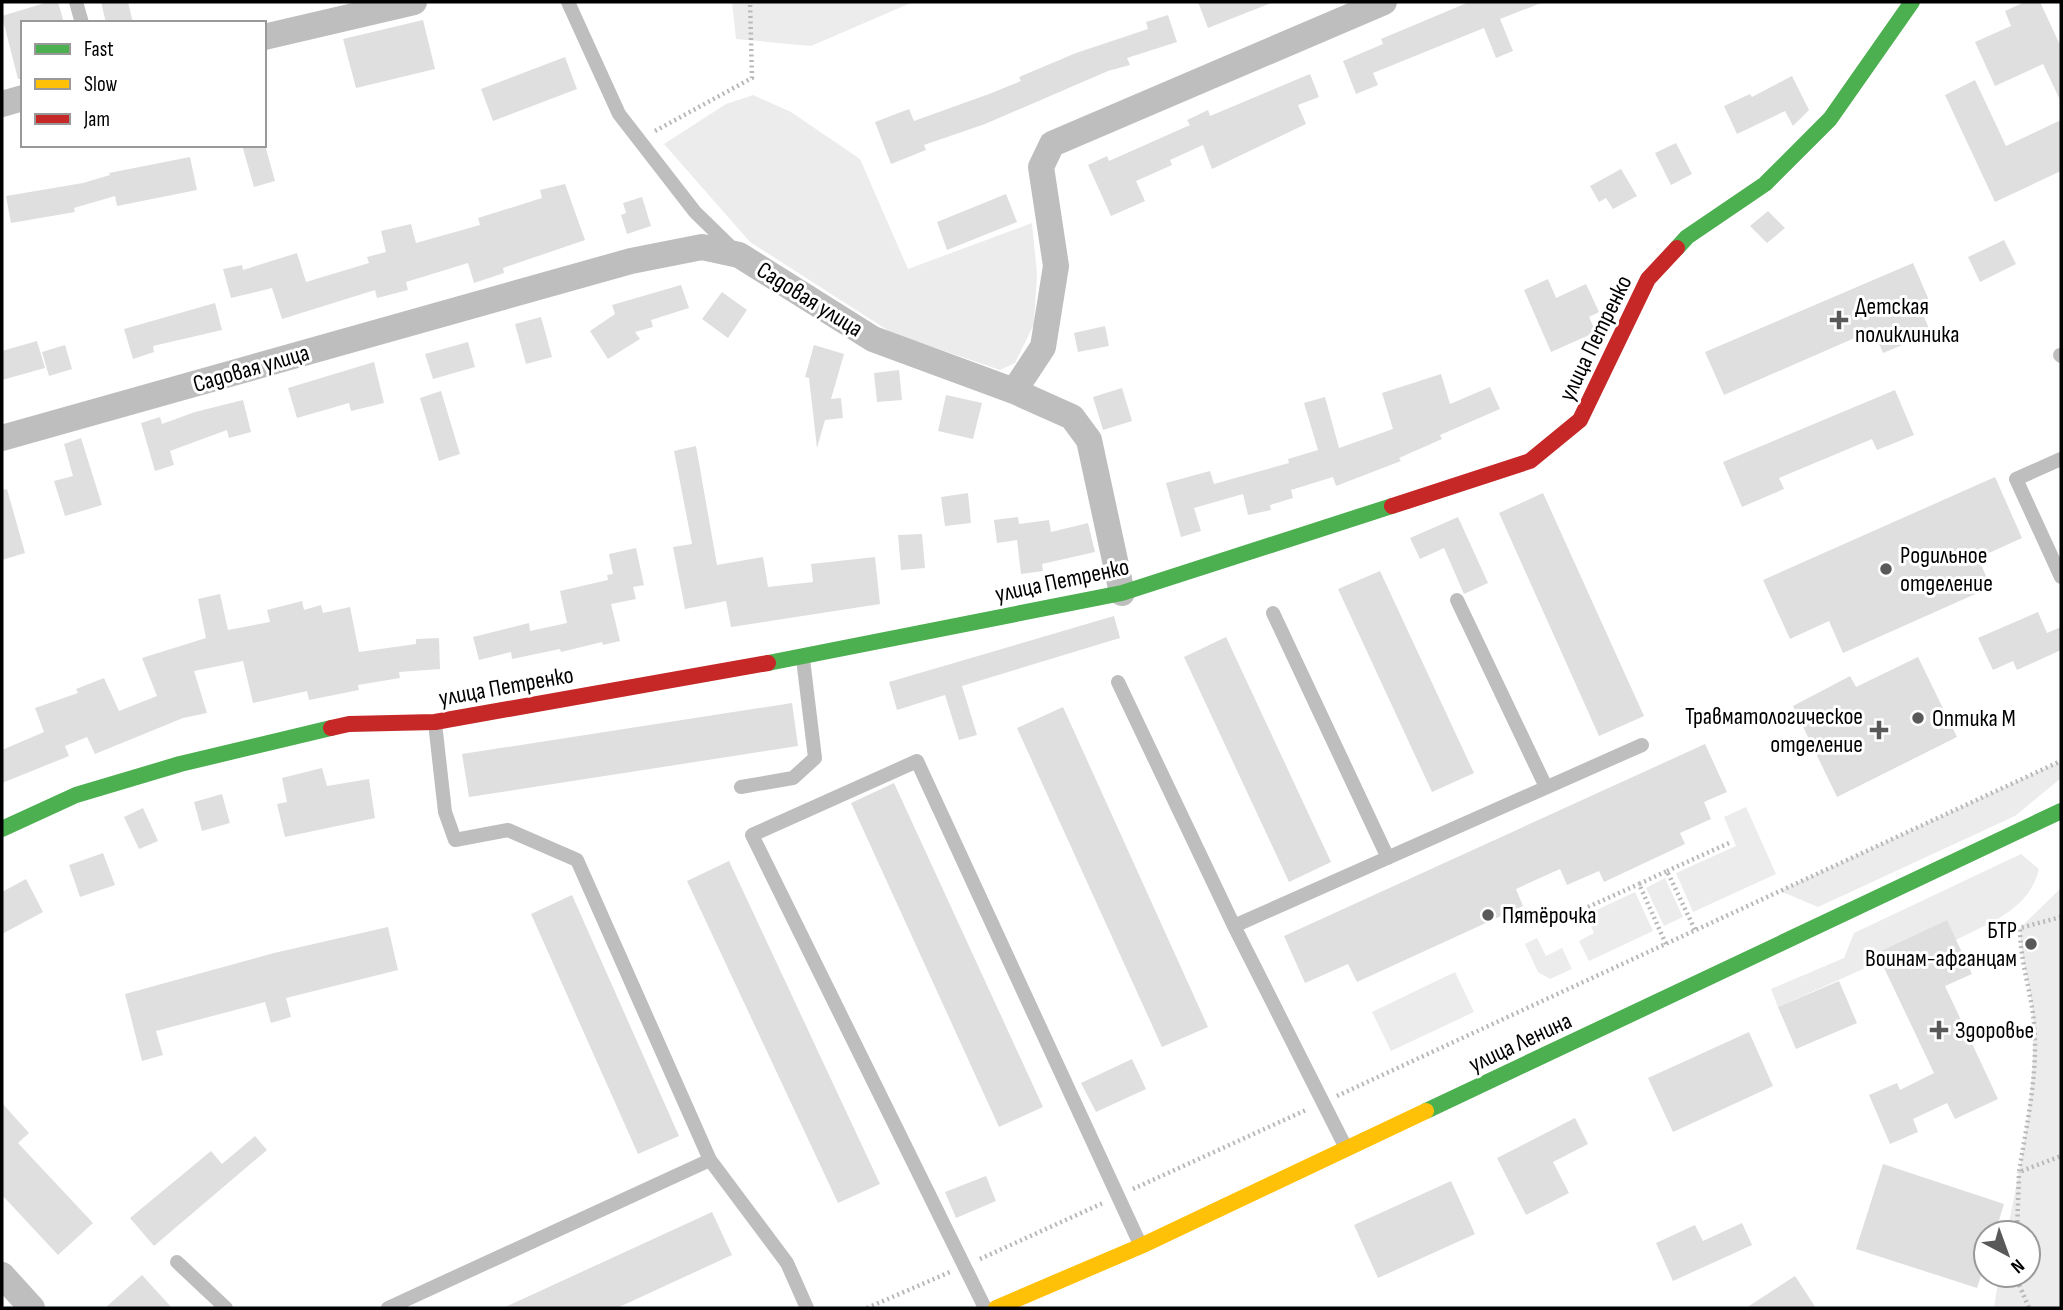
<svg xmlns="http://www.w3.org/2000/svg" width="2063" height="1310" viewBox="0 0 2063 1310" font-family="'Sofia Sans Condensed',sans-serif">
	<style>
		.green { fill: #ececec }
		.building { fill: #dfdfdf }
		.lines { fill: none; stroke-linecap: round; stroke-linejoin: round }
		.path { stroke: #b9b9b9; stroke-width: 4.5; stroke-dasharray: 2 3.5; stroke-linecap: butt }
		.lane { stroke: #bebebe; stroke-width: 14 }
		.street { stroke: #bebebe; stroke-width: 26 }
		.fast { stroke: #4caf50; stroke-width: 16 }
		.slow { stroke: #ffc107; stroke-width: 16 }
		.jam { stroke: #c62828; stroke-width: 16 }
		.poi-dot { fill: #595959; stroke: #fff; stroke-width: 2.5 }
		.labels { text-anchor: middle; stroke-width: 6; stroke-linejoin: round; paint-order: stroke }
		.street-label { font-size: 24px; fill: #000; stroke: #fff }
		.poi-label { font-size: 24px; fill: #000; stroke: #fff; text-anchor: start }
	</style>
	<rect width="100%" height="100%" fill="#fff"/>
	<path class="green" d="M732,2h181l-102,44 -75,-7z
		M753,95l38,17 69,47 48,110 124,-46 5,51 -3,50 -19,39 -15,7 -108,-37 -142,-91 -86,-98 62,-40z
		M2061,761v17l-46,38 -197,91 -38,-16z
		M1746,807l30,67 -83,38 -17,-39 60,-27 -12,-29z
		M2021,854l18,15c-10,41 -48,53 -83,71l-10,-19 -68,32 3,8 -103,46 -7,-18 73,-31 10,-25z
		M1665,878l18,39 -19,9 -18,-38z
		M2061,888v420h-67l5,-33h29v-42h-21c14,-70 29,-142 26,-214 -1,-31 -13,-60 -13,-91z
		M1635,892l18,39 -64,30 -10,-20 15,-8 -8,-18z
		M1537,938l9,18 16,-8 10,21 -22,10 -12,-7 -13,-28z
		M1455,972l19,40 -83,39 -19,-39z"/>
	<path class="building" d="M48,2h10l6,21h-41v56h-5l-16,-63z
		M101,2h27l5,21h-27z
		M1198,2h73v1l-63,25z
		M1469,2l72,1 -41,16 13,32 -17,7 -12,-30 -111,45 5,12 -22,9 -13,-33 40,-17 -2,-5z
		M2025,2h15l21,45v55l-18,-38 -48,22 -20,-44 36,-16 -6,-15z
		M1168,15l9,27 -50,16 3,7 -22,6 -123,53 -61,21 2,5 -35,14 -16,-42 34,-13 5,12 75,-27 32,-13 -2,-4 57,-24 72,-24 -2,-7z
		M423,20l12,49 -79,19 -13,-49z
		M565,57l12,32 -84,32 -12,-32z
		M1310,74l9,23 -21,8 8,19 -94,45 -9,-24 -33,15 2,5 -36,16 9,20 -34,15 -23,-51 19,-9 2,5 81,-36 -3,-5 21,-10 2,6z
		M1792,76l17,34 -16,16 -8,-15 -48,23 -13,-28 26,-12 2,3z
		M1975,80l31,66 55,-26v51l-66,31 -50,-107z
		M1676,143l16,31 -21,11 -16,-32z
		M242,145h23l10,36 -21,6z
		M190,157l7,33 -80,16 -2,-10 -41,12 1,4 -64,11 -5,-27 77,-13 27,-8 -1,-2z
		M1621,169l16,27 -24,13 -7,-11 -7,4 -9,-16z
		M565,184l20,56 -82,28 1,5 -30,10 -6,-20 -62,19 2,8 -31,8 -2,-8 -93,29 -10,-31 -41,10 -8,-29 19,-4 1,5 54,-17 9,29 63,-19 -2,-6 19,-5 -5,-21 30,-7 5,19 64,-18 -2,-7 64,-20 -2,-8z
		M1006,194l11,28 -70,28 -10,-28z
		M642,197l9,29 -24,8 -6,-19 5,-2 -3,-10z
		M1768,211l17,17 -18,15 -17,-17z
		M2004,240l12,24 -36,18 -12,-25z
		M1913,263l18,42 -10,5 10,23 -48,20 -10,-23 -149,65 -19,-43z
		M1548,279l8,19 30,-14 13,28 -10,5 7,15 -45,20 -27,-62z
		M681,285l8,23 -38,12 2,7 -18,5 5,7 -32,20 -18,-28 25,-17 -3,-9z
		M722,292l25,18 -19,28 -26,-19z
		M215,303l7,27 -69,16 1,6 -21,7 -9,-30z
		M541,317l11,40 -26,7 -11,-40z
		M1105,326l4,20 -31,6 -4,-19z
		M37,341l8,27 -43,12v-29z
		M468,342l7,25 -42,12 -8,-25z
		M65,345l7,24 -23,7 -7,-24z
		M814,345l30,9 -13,45 10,-1 2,20 -18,2 -8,28 -8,-70 -4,-1z
		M374,362l10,41 -33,8 -2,-8 -52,15 -9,-30z
		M899,370l3,30 -25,2 -3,-29z
		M1441,374l9,30 40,-17 10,22 -60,26 2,4 -43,19 2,3 -65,25 -3,-9 -42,13 2,8 -23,7 1,5 -23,5 -5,-21 -49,14 7,23 -20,6 -15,-54 44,-12 4,13 75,-21 -1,-4 30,-9 -14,-47 21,-6 14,51 54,-19 -11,-36z
		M1122,388l10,33 -29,9 -10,-33z
		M1895,390l19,45 -37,15 -5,-11 -93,39 5,11 -42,18 -19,-45z
		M441,391l19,63 -21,7 -19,-63z
		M946,395l36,8 -9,36 -35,-8z
		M243,400l8,32 -22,6 -2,-8 -57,21 4,14 -19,6 -14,-48 19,-6 2,7 33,-12z
		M81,438l21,67 -37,11 -11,-35 19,-5 -9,-32z
		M696,446l21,119 46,-8 5,30 45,-5 -2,-18 64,-7 5,47 -149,23 -5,-26 -41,8 -12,-62 19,-3 -18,-93z
		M1995,477l27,61 -44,20 13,29 -148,66 -14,-32 -39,18 -27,-59z
		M7,489l18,64 -23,7v-70z
		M968,493l3,30 -26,3 -4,-29z
		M1543,493l101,223 -45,20 -100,-223z
		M1018,517l1,7 30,-4 2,12 37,-9 7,29 -53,12 1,7 -22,3 -4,-34 -20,3 -3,-23z
		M1458,517l30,66 -24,11 -20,-46 -24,11 -10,-21z
		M922,534l3,34 -24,2 -3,-35z
		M636,548l8,37 -11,2 3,12 -25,5 9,37 -17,4 -1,-3 -41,10 -1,-3 -48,10 -1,-7 -32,8 -6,-23 56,-14 1,8 37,-8 -7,-32 48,-11 -1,-5 6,-1 -4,-20z
		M1380,571l94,202 -42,19 -94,-203z
		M220,594l8,36 42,-8 -3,-12 35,-9 2,9 17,-5 2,8 27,-6 9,45 57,-8v-5l23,-1 1,31 -41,3 1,6 -42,7 1,5 -50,10 -2,-9 -54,12 -10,-42 -49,10 13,42 -24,5 -88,36 -8,-17 -22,9 4,10 -67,27v-33l42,-18 -9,-24 43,-15 -2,-4 28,-11 15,33 38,-15 -15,-38 64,-20 -8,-39z
		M2038,612l9,21 14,-6v23l-44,20 -4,-9 -20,9 -15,-32z
		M1114,616l6,22 -158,48 15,49 -18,5 -14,-45 -48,15 -8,-28z
		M1226,637l105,225 -42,20 -105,-225z
		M1918,657l39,80 -120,60 -44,-91 57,-30 6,11z
		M792,703l6,43 -329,51 -7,-43z
		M1063,707l145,320 -46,20 -145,-319z
		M1705,744l22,48 -23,10 7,17 -31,14 5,11 -81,38 -5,-11 -32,14 -7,-16 -44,20 7,17 -166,76 -9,-18 -43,19 -21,-47z
		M322,768l5,18 42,-7 6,39 -90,19 -8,-33 10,-2 -5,-24z
		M894,783l149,324 -44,20 -148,-324z
		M222,794l8,29 -28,8 -8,-29z
		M143,808l15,33 -19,8 -15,-32z
		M103,853l12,32 -35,12 -11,-32z
		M729,861l151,323 -42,19 -151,-322z
		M26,879l17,33 -41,22v-42z
		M572,895l107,241 -41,18 -107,-240z
		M1947,920l25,54 -27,12 53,113 -43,20 -8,-16 -34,16 5,13 -28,12 -21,-49 28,-12 3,7 34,-17 -57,-120z
		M388,927l10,43 -112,28 5,19 -20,6 -6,-21 -109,29 7,24 -21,6 -17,-67 149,-41z
		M1839,981l18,42 -61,26 -18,-42z
		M1749,1032l24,54 -100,46 -25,-54z
		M1132,1059l14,30 -50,23 -15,-29z
		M2,1103l27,30 -11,10 75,80 -35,32 -56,-60z
		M1575,1118l13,26 -35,18 16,31 -43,22 -29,-57z
		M255,1136l12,14 -113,96 -24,-28 81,-67 11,13z
		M1883,1164l121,40 -9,29h-9v27l-9,28 -121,-39z
		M986,1176l10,25 -40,17 -11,-26z
		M1451,1181l24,53 -97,44 -24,-53z
		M712,1212l20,43 -115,53h-114z
		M1742,1223l10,22 -79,36 -17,-38 39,-18 8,16z
		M142,1275l30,33h-67z
		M1795,1276l21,32h-70z"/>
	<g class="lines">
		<path class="path" d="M655,131l97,-53 -2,-76
			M1667,871l62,-28
			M1588,907l51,-23
			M2061,917l-41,11c0,30 9,57 13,86 7,52 -6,108 -14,158l42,-16
			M1666,944l-27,-60 28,-13 28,59
			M1337,1096l724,-335
			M1133,1189l173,-79
			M2017,1233l2,-61
			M980,1259l123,-56
			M2015,1275l14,33
			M867,1308l83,-36"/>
		<path class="lane" d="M76,2l6,21
			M568,2l51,112 76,98 40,39
			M2060,355l1,1
			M2061,459l-45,20 45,98
			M1457,600l89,187
			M1273,613l115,245
			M1118,682l116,244
			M435,723l10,89 10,28 53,-10 69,30 133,300
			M741,787l52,-9 22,-20 -12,-99
			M1346,1148l-112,-222 408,-181
			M177,1262l49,46
			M388,1308l322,-148 77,103 20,45
			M985,1308l-233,-473 165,-74 223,483"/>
		<path class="street" d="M264,37l150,-35
			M2,104l21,-6
			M1014,391l58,26 17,23 33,153
			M2,438l629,-177 71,-14 37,8 134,84 141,52 29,-44 13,-81 -15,-99 11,-23 332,-142
			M2,1275l30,33"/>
		<path class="fast" d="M1677,248l10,-11 78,-53 65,-65 82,-117
			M768,663l354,-70 270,-87
			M2,829l74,-34 104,-31 151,-36
			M1426,1111l635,-300"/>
		<path class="slow" d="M996,1308l145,-62 285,-135"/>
		<path class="jam" d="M1392,506l138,-45 50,-41 68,-141 29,-31
			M331,728l18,-4 86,-2 333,-59"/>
	</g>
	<g class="poi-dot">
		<path d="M1835.5 309.5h7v7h7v7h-7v7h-7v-7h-7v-7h7z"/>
		<circle cx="1886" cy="569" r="7"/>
		<circle cx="1918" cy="718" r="7"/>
		<path d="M1875.5 719.5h7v7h7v7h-7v7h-7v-7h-7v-7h7z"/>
		<circle cx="1488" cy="915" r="7"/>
		<circle cx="2031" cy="944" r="7"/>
		<path d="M1935.5 1019.5h7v7h7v7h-7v7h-7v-7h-7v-7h7z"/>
	</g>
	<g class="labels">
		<g class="street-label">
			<text transform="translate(810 299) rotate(32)" y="8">Садовая улица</text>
			<text transform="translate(1595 338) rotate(-64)" y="8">улица Петренко</text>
			<text transform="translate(251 368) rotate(-16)" y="8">Садовая улица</text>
			<text transform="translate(1062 580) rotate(-12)" y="8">улица Петренко</text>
			<text transform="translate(506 686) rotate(-10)" y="8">улица Петренко</text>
			<text transform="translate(1520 1042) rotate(-25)" y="8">улица Ленина</text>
		</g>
		<g class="poi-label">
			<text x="1855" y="314">Детская<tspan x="1855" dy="28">поликлиника</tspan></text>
			<text x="1900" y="563">Родильное<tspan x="1900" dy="28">отделение</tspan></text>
			<text x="1863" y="724" text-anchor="end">Травматологическое<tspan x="1863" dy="28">отделение</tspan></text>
			<text x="1932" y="726">Оптика М</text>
			<text x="1502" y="923">Пятёрочка</text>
			<text x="2017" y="938" text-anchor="end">БТР<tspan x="2017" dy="28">Воинам-афганцам</tspan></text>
			<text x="1955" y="1038">Здоровье</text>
		</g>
	</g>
	<rect width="2063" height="1310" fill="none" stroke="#000000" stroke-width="7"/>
	<rect x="21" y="21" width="245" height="126" fill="#ffffff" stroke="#999999" stroke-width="2"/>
	<rect x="35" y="44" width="35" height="10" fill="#4caf50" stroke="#999999" stroke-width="2"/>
	<text x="84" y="56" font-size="21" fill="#000000">Fast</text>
	<rect x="35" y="79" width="35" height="10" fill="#ffc107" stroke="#999999" stroke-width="2"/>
	<text x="84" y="91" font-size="21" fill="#000000">Slow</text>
	<rect x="35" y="114" width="35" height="10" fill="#c62828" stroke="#999999" stroke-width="2"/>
	<text x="84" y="126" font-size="21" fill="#000000">Jam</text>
	<g transform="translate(2007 1254) rotate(139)"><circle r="33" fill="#ffffff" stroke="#999999" stroke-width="2"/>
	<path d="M0-5L12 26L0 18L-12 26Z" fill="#595959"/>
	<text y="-10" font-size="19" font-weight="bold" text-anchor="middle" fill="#000000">N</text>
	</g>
</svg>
